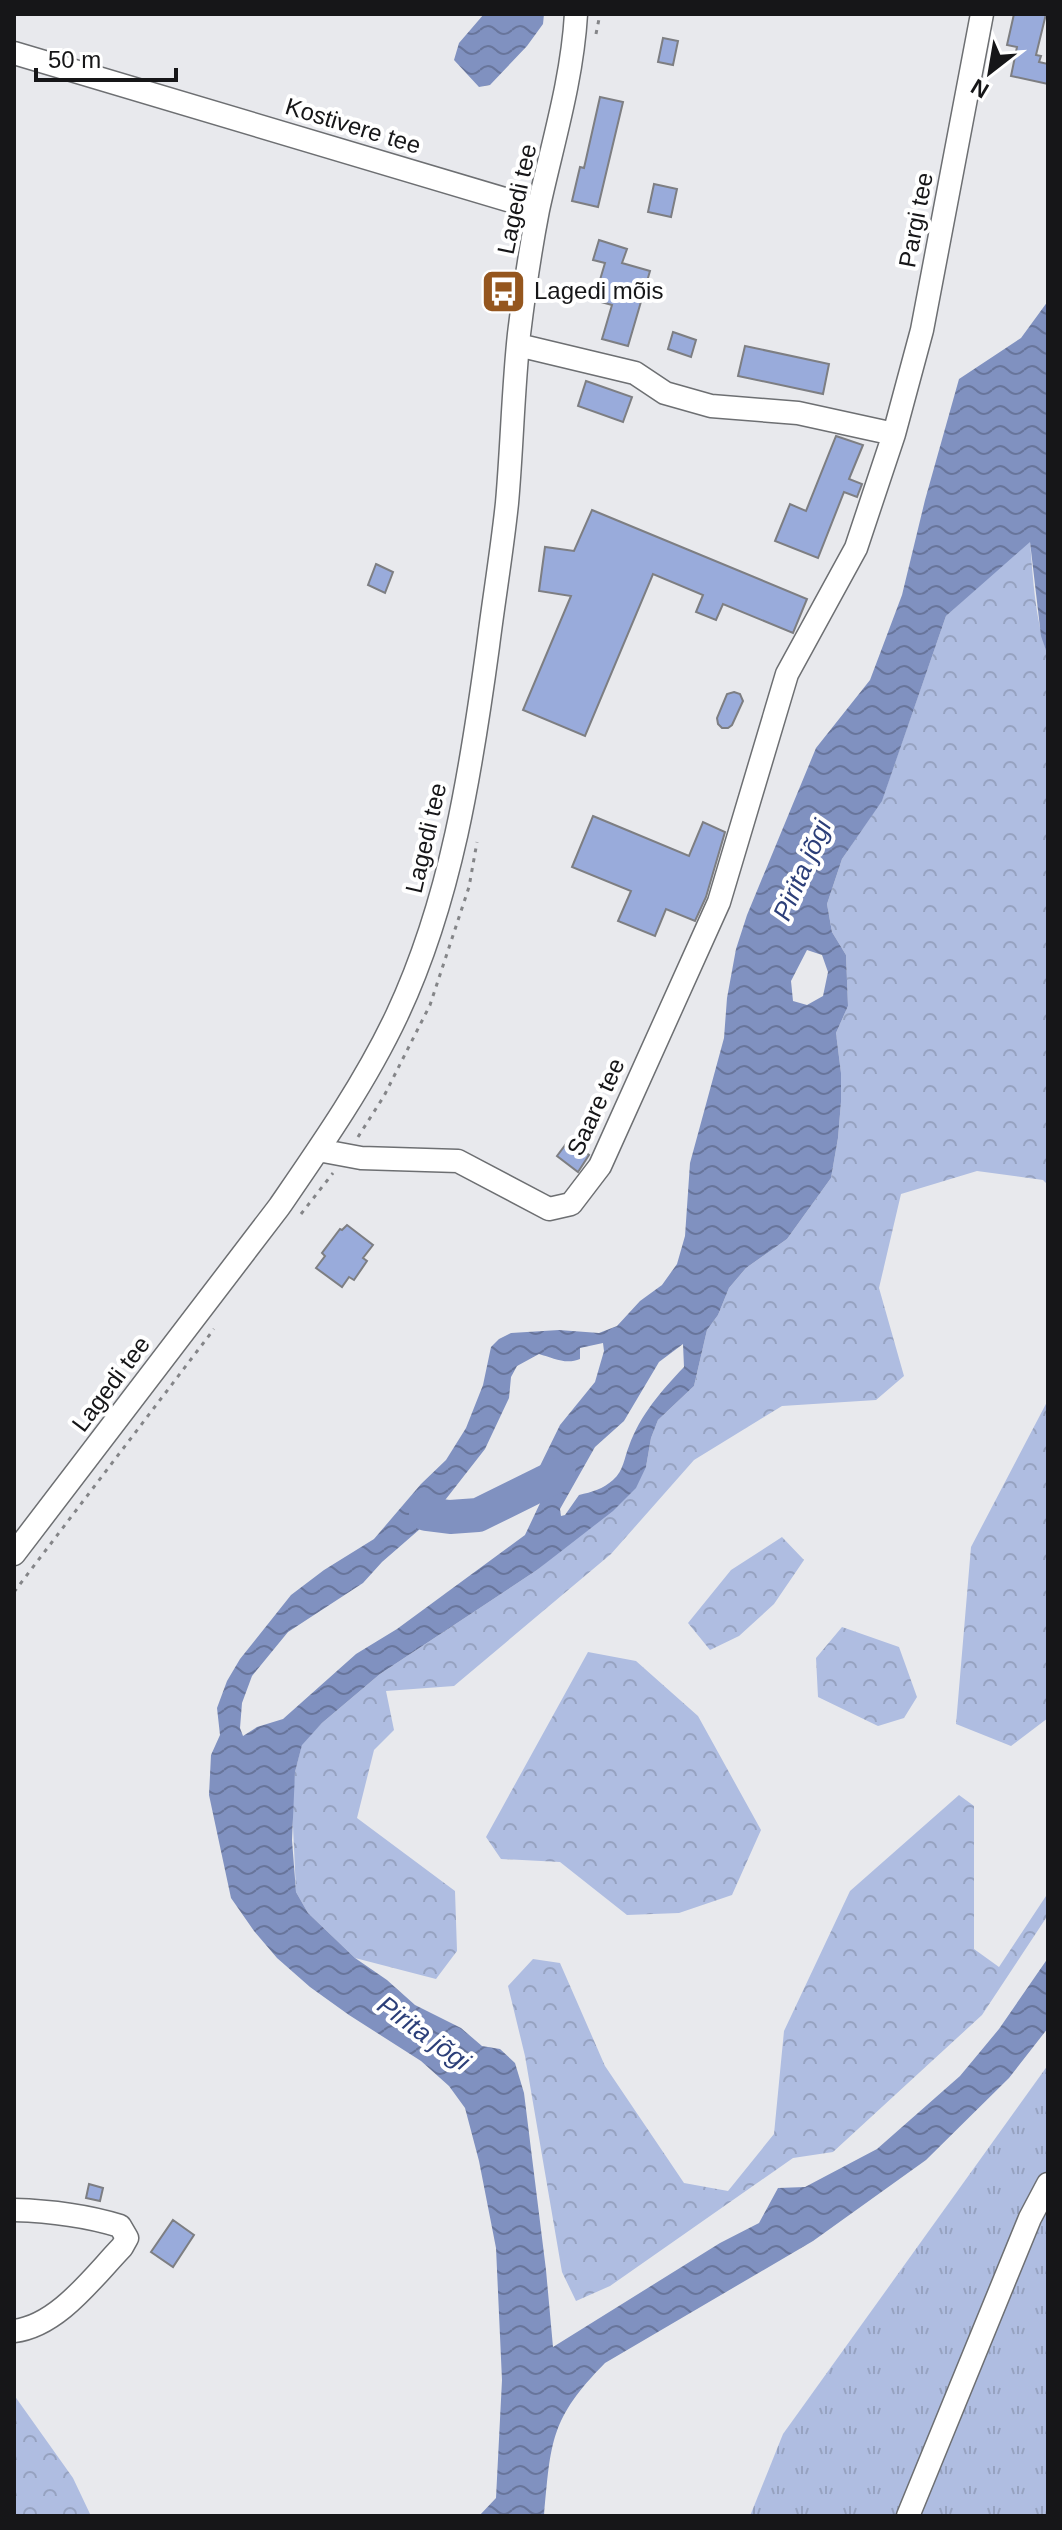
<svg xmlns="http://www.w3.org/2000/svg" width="1062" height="2530" viewBox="0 0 1062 2530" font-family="Arial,sans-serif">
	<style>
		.grass { fill: url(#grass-tufts) }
		.forest { fill: url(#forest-crowns) }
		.water { fill: url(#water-waves); fill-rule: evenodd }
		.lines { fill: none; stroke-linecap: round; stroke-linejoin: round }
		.river { stroke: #8091c0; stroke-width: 34 }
		.building { fill: #99abdb; stroke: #7d7e82; stroke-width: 2 }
		.minor-casing { stroke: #6d6f72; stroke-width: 25 }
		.path { stroke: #848588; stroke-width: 3; stroke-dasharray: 4 6; stroke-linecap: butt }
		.minor { stroke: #fff; stroke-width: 22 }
		.labels { text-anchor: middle; stroke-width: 8; stroke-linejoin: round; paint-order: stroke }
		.street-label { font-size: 24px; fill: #161618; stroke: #fff }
		.poi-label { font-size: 24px; fill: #161618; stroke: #fff; text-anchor: start }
		.water-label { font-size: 26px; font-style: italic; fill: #2c3f79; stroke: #fff }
	</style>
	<defs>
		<pattern id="grass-tufts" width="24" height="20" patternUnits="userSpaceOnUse" patternTransform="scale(2)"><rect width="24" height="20" fill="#afbde1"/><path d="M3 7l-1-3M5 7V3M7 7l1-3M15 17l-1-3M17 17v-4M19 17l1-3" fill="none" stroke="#96a2c0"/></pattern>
		<pattern id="forest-crowns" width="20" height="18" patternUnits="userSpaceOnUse" patternTransform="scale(2)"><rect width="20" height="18" fill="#afbde1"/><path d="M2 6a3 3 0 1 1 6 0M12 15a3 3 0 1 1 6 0" fill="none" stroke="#96a2c0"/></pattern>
		<pattern id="water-waves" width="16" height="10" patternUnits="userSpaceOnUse" patternTransform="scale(2)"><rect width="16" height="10" fill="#8091c0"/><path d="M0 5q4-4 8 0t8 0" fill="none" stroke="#68759b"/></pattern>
	</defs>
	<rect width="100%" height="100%" fill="#e8e9ed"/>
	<path class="grass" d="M1048,2065v451h-298l33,-82z"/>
	<path class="forest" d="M1030,541c3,39 5,78 18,115v529l-5,-5 -66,-9 -76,23 -22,94 25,88 -28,24 -94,6 -88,54 -83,94 -157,132 -68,5 8,39 -20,20 -17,68 98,73 2,60 -21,28 -81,-21 -47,-45 -12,-21 -4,-88 3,-32 7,-28 20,-21 58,-49 157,-104 36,-30 73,-73 5,-29 7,-18 36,-34 13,-56 11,-15 11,-27 17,-20 41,-29 44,-61 7,-40 3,-36v-29l-5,-40 12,-27 -2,-51 -14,-23 -5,-28 15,-45 40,-59 64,-184 76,-70z
		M1048,1400v318l-37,28 -55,-22 15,-177z
		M782,1537l22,23 -30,44 -35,32 -29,14 -22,-27 43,-53z
		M842,1627l57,20 18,50 -13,21 -26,8 -60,-29 -2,-39z
		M588,1652l48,9 62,55 63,114 -29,65 -53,18 -52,2 -67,-53 -59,-3 -15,-22z
		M959,1795l15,11v143l25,18 49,-74v22l-66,100 -149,137 -40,6 -183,128 -34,15 -14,-29 -37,-216 -17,-70 25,-27 27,4 45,103 79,117 44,8 46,-57 10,-103 66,-140z
		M14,2395l59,83 18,38h-77z"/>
	<path class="water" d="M484,14h60l-1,10 -16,22 -37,39 -11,2 -25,-27 5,-17z
		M1048,301v355l-7,-20 -11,-94 -84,74 -64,185 -40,58 -15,45 5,28 14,23 2,51 -12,27 5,40v29l-3,36 -7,40 -44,61 -41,29 -17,20 -11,27 -11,15 -13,56 -36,34 -7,18 -5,29 -10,21 -23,23 -76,59 -157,104 -58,49 -20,22 -7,27 -3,68 4,52 12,21 47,45 32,22 28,25 46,23 21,18 18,3 15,14 9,30 22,177 7,77 167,-104 39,-20 19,-35 27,-1 72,-38 83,-73 39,-47 49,-71v70l-39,50 -83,82 -113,81 -208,122c-55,56 -54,78 -61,153h-65l17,-18 6,-118 -6,-132 -17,-87 -14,-53 -16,-22 -28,-25 -72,-46 -39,-28 -33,-29 -23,-27 -23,-33 -22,-103 2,-40 9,-20 -3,-27 10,-27 13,-22 51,-64 33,-25 50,-31 47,-55 25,-24 20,-32 17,-43 8,-38 8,-8 12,-6 48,-3 40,3 18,-7 23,-25 22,-16 15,-21 8,-28 5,-73 34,-125 3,-40 9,-49 11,-34 69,-167 54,-68 32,-85 23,-95 34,-121 62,-41zM807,950l15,5 6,17 -5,24 -16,9 -14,-4 -2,-20zM603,1343l1,8 -9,31 -35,43 -23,47 5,27 -17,36 -128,94 -41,25 -73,65 -26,8 -14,9 -3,-8 2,-25 10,-27 36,-44 75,-49 19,-21 46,-40 57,-73 24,-51 2,-21 6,-11 22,-12c14,4 27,11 41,5v-11zM683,1344l1,23c-22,23 -44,48 -55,79 -5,12 -5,24 -16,34 -10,9 -21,12 -34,15l-14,20 -4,1 -1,-7 35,-62 29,-26 35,-59z"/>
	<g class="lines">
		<path class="river" d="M426,1514l24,3 28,-2 81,-40"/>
	</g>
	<path class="building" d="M1014,14h32l-10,41 5,1 -2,6 9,2v20l-37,-8 6,-29 -10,-2z
		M663,38l15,3 -5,24 -15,-3z
		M600,97l23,5 -25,105 -26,-6 8,-34 4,1z
		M654,184l23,5 -6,28 -23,-5z
		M599,240l28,9 -5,14 28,8 -22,75 -26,-7 10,-34 -18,-5 11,-37 -12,-3z
		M673,332l23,8 -5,17 -23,-8z
		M745,346l84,18 -6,30 -85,-18z
		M586,381l46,16 -9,25 -45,-16z
		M836,436l27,9 -14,34 13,5 -5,13 -13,-5 -26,66 -43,-17 15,-37 16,7z
		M592,510l215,89 -14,34 -70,-29 -7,16 -20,-8 7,-17 -50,-21 -68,162 -62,-26 48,-114 -32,-5 6,-44 29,4z
		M376,564l17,8 -8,21 -17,-8z
		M734,692l6,2 3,7 -11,24 -4,3h-6l-4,-4 -1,-6 10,-24z
		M593,816l96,40 14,-34 22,10 -19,65 -11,24 -29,-12 -11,27 -37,-15 13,-30 -59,-24z
		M569,1140l20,15 -11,17 -21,-16z
		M347,1225l26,20 -10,13 4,3 -13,19 -5,-3 -7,10 -26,-19 9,-12 -3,-3 18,-24 2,1z
		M89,2184l14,4 -3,13 -14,-3z
		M173,2220l21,15 -21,32 -22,-15z"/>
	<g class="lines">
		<defs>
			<path id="minor" d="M14,53l524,156
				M518,345l117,28 30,20 46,13 87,7 96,21
				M318,1150l43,8 97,3 91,48 22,-5 29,-38 119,-264 68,-228 69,-126 38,-114 28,-104 60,-316
				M14,1554l265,-347c42,-61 86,-124 118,-192 54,-115 74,-244 91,-369 6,-48 14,-95 19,-143 5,-56 6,-113 12,-169 5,-41 11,-83 19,-124 14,-65 34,-128 38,-196
				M14,2210c37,1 70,5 106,16l7,12 -5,9c-29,30 -64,79 -108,84
				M908,2516l122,-298 18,-34"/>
		</defs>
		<use href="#minor" class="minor-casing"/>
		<path class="path" d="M596,34l4,-20
			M358,1137l26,-41 46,-91 39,-118 8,-45
			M301,1214l32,-41
			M14,1592l200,-263"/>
		<use href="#minor" class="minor"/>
	</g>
	<defs>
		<symbol id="bus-square" viewBox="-11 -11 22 22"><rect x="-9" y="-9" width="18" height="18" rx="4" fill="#95561e" stroke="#fff"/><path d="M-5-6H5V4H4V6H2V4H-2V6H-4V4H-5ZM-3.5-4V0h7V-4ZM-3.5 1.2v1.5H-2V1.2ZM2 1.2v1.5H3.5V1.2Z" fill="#fff"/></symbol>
	</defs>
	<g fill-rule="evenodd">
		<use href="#bus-square" x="478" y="266" width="51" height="51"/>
	</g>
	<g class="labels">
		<g class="street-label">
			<text transform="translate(353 126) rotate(17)" y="8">Kostivere tee</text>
			<text transform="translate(517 199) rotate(-78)" y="8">Lagedi tee</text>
			<text transform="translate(916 220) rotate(-79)" y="8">Pargi tee</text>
			<text transform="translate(426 838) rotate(-77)" y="8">Lagedi tee</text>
			<text transform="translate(596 1107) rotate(-65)" y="8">Saare tee</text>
			<text transform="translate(111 1384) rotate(-53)" y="8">Lagedi tee</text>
		</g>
		<g class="poi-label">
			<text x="534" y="299">Lagedi mõis</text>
		</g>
		<g class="water-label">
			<text transform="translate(802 870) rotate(-66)" y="9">Pirita jõgi</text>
			<text transform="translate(424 2033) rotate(36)" y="9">Pirita jõgi</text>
		</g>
	</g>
	<rect width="1062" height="2530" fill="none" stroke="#161618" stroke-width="32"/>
	<g transform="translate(990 72) rotate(211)" stroke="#ffffff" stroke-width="6" paint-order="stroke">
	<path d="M0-6L14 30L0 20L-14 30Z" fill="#161618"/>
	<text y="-12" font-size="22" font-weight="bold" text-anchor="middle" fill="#161618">N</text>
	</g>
	<path d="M36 68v12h140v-12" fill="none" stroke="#161618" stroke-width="4"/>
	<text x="48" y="68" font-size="24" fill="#161618" stroke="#ffffff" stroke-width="6" paint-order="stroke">50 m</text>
</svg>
